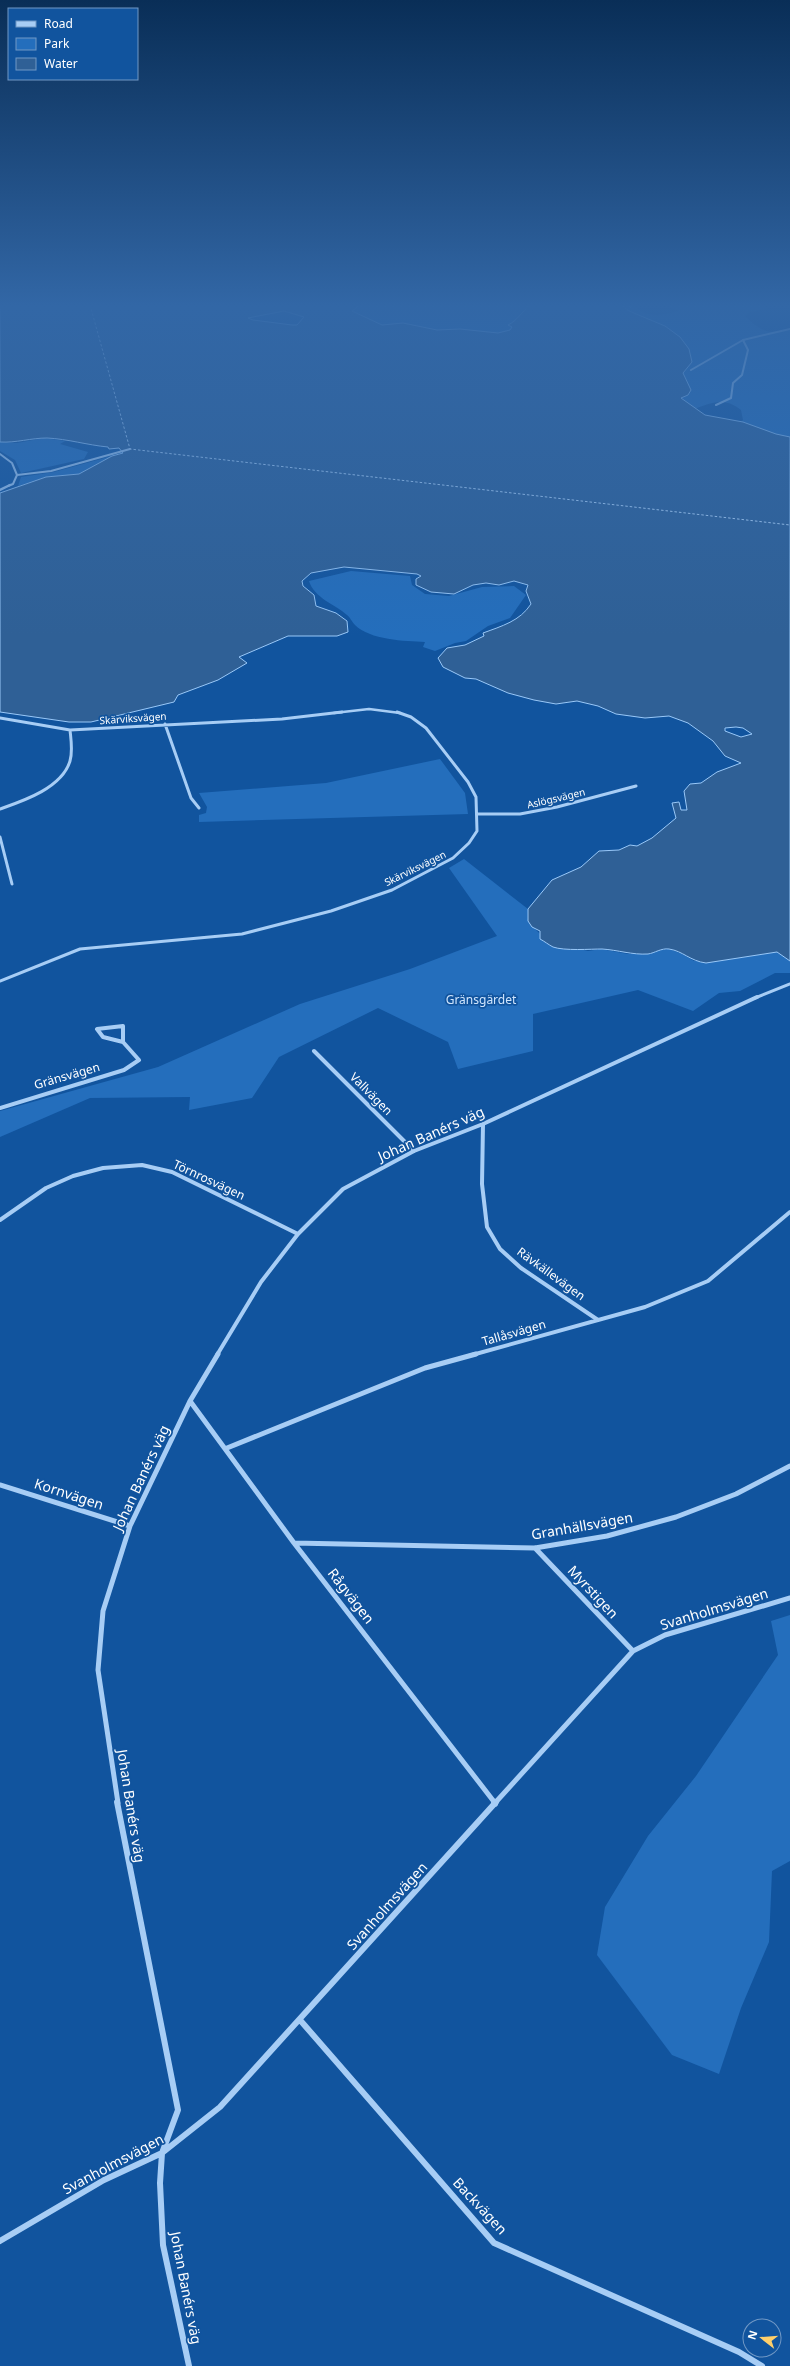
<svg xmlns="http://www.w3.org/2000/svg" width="790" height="2366" viewBox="0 0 790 2366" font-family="'Noto Sans',sans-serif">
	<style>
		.green { fill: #246ebc }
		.water { fill: #2f6096; stroke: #99c8f8; fill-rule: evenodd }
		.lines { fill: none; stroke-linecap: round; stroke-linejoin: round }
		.ferry { stroke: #b4d7fb; stroke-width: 1; stroke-dasharray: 2.5 2; stroke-linecap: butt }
		.minor-far5 { stroke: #a7cdf5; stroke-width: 2 }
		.minor-far4 { stroke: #a7cdf5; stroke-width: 2.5 }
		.minor-far3 { stroke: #a7cdf5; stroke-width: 3 }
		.minor-far2 { stroke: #a7cdf5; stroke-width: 4 }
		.minor-far1 { stroke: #a7cdf5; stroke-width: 5 }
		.minor { stroke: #a7cdf5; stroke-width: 6 }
		.labels { text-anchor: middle; stroke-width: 3.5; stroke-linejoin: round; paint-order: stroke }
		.far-street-label { font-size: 10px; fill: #fff; stroke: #11549e }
		.park-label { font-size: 12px; fill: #d0e6fe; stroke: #11549e }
		.street-label { font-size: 12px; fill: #fff; stroke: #11549e }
		.near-street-label { font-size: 14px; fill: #fff; stroke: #11549e }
	</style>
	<rect width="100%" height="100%" fill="#11549e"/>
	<path class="green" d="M360,305h172l-9,5 -8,10 -7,5 4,2 -2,3 -12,3 -60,-1 -56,-5 -32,-17z
		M622,305h11c14,13 28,11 45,6l-12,-6h98l3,4 -18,3 -4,4c17,16 22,18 45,14v107l-14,-1 -36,-13 3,-3 -2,-10c-17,-14 -31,-7 -49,0l-12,-11 -45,-84 -10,-5z
		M44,438l21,3 -5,3 28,8 -4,7 -63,14 -6,-13 -15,-9v-9l17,1z
		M112,456l-33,18 -33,3 -28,9 3,-9 33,-5z
		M351,571l59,5 2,9 13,9 24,2 33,-9 32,-1 12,9 -16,23 -22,8 -22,15 -11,2 -20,8 -12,-4 2,-5c-20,-1 -55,-2 -70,-17 -3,-3 -5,-8 -8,-10 -11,-10 -33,-17 -38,-34z
		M440,759l25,34 3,21 -269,8v-7l7,-2 1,-6 -8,-14 127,-10z
		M464,859l64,50c0,4 -1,10 1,13 0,2 21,21 25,25l22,1 12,3 13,-2 27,5h22l10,-4 9,-1 14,5 11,7h25l58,-9 13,9v12h-15l-35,18 -21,2 -26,18 -55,-21 -105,24v37l-75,18 -10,-27 -70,-34 -99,49 -27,41 -63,12 1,-13 -100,1 -90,39v-26l158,-44 142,-63 110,-35 87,-33 -48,-68z
		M790,1615v246l-18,10 -3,71 -28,66 -22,66 -47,-19 -75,-100 8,-48 43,-71 48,-60 82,-121 -7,-34z"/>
	<path class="water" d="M0,305h360l-8,6 30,14 21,-2 34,7 23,-1 38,4 12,-3 2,-3 -4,-2c9,-4 13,-13 23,-20h91l7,6 36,15 15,11 9,12 3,13 -9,11 8,17 -3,5 -7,3 24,17 38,7 33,12 14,3v524l-13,-9 -71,11c-16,-2 -23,-12 -37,-14 -8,-1 -14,4 -21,5 -16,1 -30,-4 -46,-5 -11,0 -38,2 -49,-2 -4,-2 -9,-6 -13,-8v-8l-8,-4 -4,-6v-12l24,-29 29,-13 18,-16 20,-1 11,-5 7,1 15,-8 24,-20 -4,-15 7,-1 2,8h6l-3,-19 6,-7 11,-1 16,-11 24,-9 -16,-7 -12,-15 -25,-18 -19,-7 -24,2 -29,-4 -18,-8 -21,-5 -21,3 -22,-4 -26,-7 -32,-14 -11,-1 -22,-11 -5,-9 9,-10 18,-3 19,-9 -1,-3c19,-7 37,-12 48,-29l-5,-13 2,-6 -14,-4 -15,4 -13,-2 -13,2 -19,9 -23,-2 -15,-7v-6l5,-3 -4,-2 -73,-7 -33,6 -9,8 1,5 11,9 2,11 20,7 11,8 1,11 -11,4h-49l-49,21 8,6 -29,17 -40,15 -4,7 -83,20h-22l-69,-10v-219l46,-16 33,-3 33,-18 11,-3 -4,-5 -10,1 -1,-2c-21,-2 -40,-8 -61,-9 -16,0 -31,5 -47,4zM284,311l20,6 -7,8h-5l-39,-5 -5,-2zM736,727l7,1 9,6 -11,3 -16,-6v-3z"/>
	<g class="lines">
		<path class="ferry" d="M90,305l40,144 660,76"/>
		<path class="minor-far5" d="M629,305l1,2
			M691,370l52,-30 47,-11
			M716,405l15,-7 2,-15 9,-8 6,-25 -5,-10
			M0,454l12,9 5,12 -4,9 -5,2
			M17,475l34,-4 79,-22"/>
		<path class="minor-far4" d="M0,490l10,-5
			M334,713l35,-4 31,4"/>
		<path class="minor-far3" d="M0,718l70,12 212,-11 60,-7
			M165,724l26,74 8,10
			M0,809c23,-8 62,-21 70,-48 3,-10 1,-21 0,-31
			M478,814h42l37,-7 79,-21
			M0,837l12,47
			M0,981l80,-32 162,-15 89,-23 61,-21 61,-32 16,-15 8,-12 -1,-34 -8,-15 -42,-54 -15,-11 -14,-5
			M755,998l35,-14"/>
		<path class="minor-far2" d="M123,1026v16l-20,-5 -6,-8z
			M314,1051l100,100
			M0,1108l124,-38 15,-10 -16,-18
			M483,1124l-1,60 5,43 13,22 21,19 77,52
			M0,1220l46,-32 27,-12 30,-8 39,-3 30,7 126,62
			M217,1355l44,-73 37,-48 45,-45 71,-38 69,-27 274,-127
			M472,1355l173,-48 63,-26 82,-69"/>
		<path class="minor-far1" d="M190,1401l104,142 201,260
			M227,1448l198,-80 51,-14
			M0,1485l130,41
			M294,1543l241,5 72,-12 69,-19 60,-23 54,-28
			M535,1548l98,103
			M118,1803l-20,-133 5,-59 27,-85 60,-125 28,-47
			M495,1803l138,-152 32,-16 125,-37"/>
		<path class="minor" d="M117,1802l61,308 -16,43 -2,30 3,62 26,121
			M494,1802l1,2
			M300,2020l194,223 245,109 23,14
			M0,2241l104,-61 58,-27 58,-46 276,-305"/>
	</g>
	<linearGradient id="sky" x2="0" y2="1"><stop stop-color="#092e57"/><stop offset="0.48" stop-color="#3267a6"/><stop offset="1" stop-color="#3267a6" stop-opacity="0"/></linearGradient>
	<rect width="790" height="636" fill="url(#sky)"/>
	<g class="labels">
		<g class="far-street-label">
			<text transform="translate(133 718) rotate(-4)" y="4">Skärviksvägen</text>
			<text transform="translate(556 798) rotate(-13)" y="4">Aslögsvägen</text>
			<text transform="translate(415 868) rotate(-26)" y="4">Skärviksvägen</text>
		</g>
		<g class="park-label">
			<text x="481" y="1004">Gränsgärdet</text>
		</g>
		<g class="street-label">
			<text transform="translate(67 1076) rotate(-16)" y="4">Gränsvägen</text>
			<text transform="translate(371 1094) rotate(45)" y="4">Vallvägen</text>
			<text transform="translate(209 1180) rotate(25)" y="4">Törnrosvägen</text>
			<text transform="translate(551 1274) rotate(36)" y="4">Rävkällevägen</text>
			<text transform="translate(514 1333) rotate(-16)" y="4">Tallåsvägen</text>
		</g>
		<g class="near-street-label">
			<text transform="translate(431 1134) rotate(-24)" y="5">Johan Banérs väg</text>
			<text transform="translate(141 1478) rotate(-65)" y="5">Johan Banérs väg</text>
			<text transform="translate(69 1494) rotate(18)" y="5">Kornvägen</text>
			<text transform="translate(582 1526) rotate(-10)" y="5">Granhällsvägen</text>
			<text transform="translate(593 1592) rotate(47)" y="5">Myrstigen</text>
			<text transform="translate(351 1596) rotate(52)" y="5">Rågvägen</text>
			<text transform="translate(714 1609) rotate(-17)" y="5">Svanholmsvägen</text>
			<text transform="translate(131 1806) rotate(81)" y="5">Johan Banérs väg</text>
			<text transform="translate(387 1906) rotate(-48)" y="5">Svanholmsvägen</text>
			<text transform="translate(113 2164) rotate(-28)" y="5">Svanholmsvägen</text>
			<text transform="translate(480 2206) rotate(47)" y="5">Backvägen</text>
			<text transform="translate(186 2288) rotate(79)" y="5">Johan Banérs väg</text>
		</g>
	</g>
	<rect x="8" y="8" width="130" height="72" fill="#11549e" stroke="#7098c5"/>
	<rect x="16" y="21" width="20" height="6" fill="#a7cdf5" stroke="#7098c5"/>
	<text x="44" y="28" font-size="12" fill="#ffffff">Road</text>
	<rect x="16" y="38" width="20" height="12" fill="#246ebc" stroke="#7098c5"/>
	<text x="44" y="48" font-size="12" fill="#ffffff">Park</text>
	<rect x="16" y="58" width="20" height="12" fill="#2f6096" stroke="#7098c5"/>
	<text x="44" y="68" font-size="12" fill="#ffffff">Water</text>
	<g transform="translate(762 2338) rotate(287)"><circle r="19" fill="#11549e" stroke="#7098c5"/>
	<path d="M0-3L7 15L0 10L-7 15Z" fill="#ffcf6b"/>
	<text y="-6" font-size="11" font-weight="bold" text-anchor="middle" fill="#ffffff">N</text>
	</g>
</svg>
